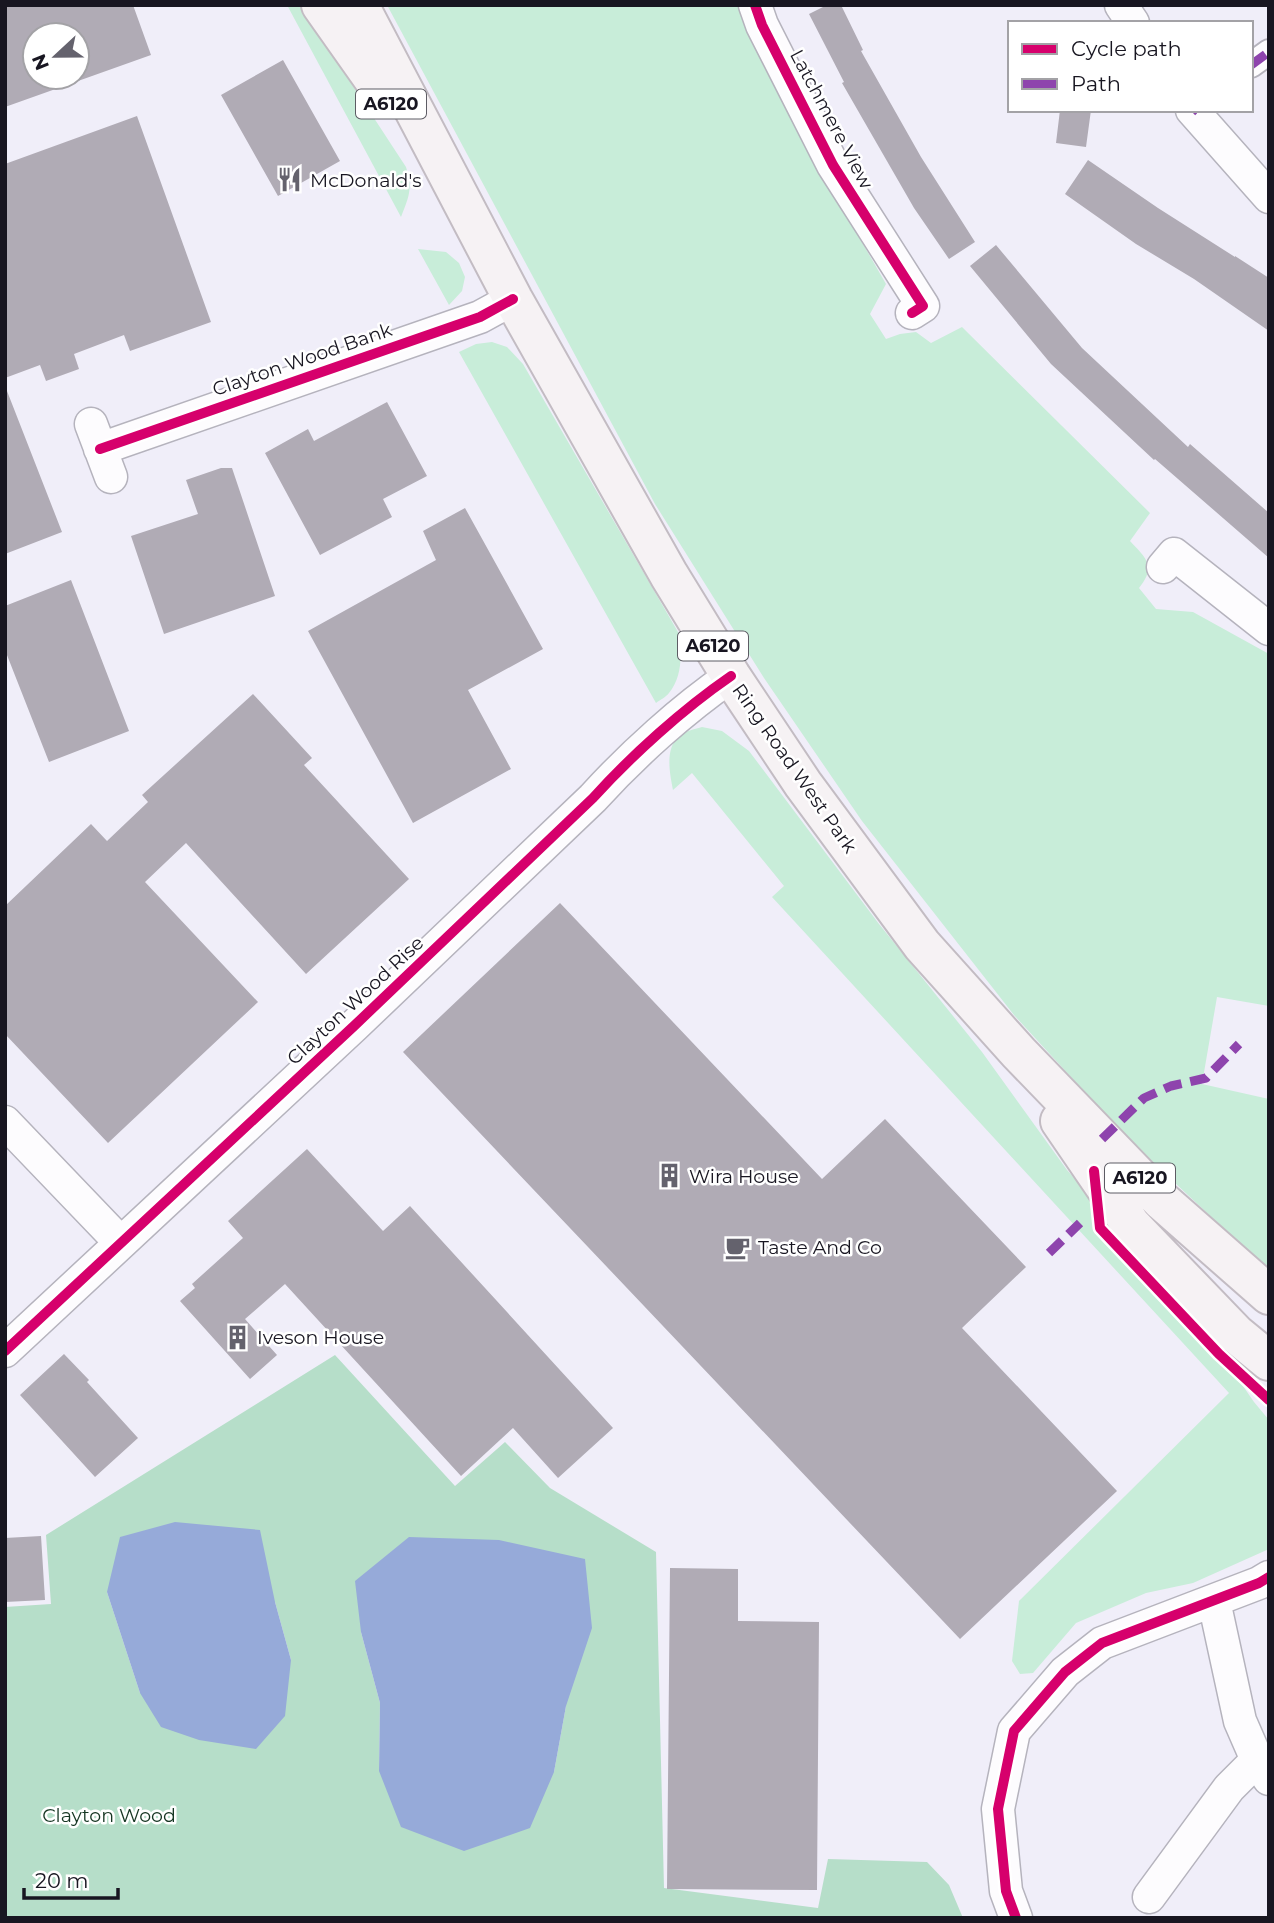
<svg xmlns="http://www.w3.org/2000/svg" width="1274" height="1923" viewBox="0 0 1274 1923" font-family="Montserrat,sans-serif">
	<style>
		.green { fill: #c8edd9 }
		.forest { fill: #b6dec9; fill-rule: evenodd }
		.water { fill: #96aad9 }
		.building { fill: #b0abb5; fill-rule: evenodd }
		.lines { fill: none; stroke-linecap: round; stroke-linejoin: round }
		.pedestrian-casing { stroke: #b5b3bd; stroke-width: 28 }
		.minor-casing { stroke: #b5b3bd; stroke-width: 35 }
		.trunk-casing { stroke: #c3bcc3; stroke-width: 42 }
		.pedestrian { stroke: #fdfcfe; stroke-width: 24 }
		.minor { stroke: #fdfcfe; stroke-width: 32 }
		.trunk { stroke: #f6f2f4; stroke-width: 38 }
		.quiet { stroke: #8e44ad; stroke-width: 9; stroke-dasharray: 18 9; stroke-linecap: butt }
		.cycleway-casing { stroke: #fff; stroke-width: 15 }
		.cycleway { stroke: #d6006c; stroke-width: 10 }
		.labels { text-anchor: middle; stroke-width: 5; stroke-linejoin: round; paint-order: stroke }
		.shield { fill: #fff; stroke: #5d5c64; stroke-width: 2 }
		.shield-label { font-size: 18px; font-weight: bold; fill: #181621 }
		.street-label { font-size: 19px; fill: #181621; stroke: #fff }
		.poi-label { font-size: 19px; fill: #181621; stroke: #fff; text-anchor: start }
		.park-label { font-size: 19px; fill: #163623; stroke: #fff }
	</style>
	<rect width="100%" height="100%" fill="#f0eef9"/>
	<path class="green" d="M287,5h13l106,162c7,21 3,30 -5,50z
		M387,5h353l80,164 66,115 -16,30 16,25 14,-5 16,-2 15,11 31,-16 188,186 -20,28c16,17 27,25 9,47l17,21 37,3 76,42v352l-52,-9 -15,87 67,15v172l-142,-133 -113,-123 -152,-194 -98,-143 -109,-174z
		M418,249l28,3 13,11 6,14 -3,14 -13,14z
		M492,342l15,5 16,17 155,268c4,19 5,44 -9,61 -3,4 -9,7 -13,10l-197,-351 17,-8z
		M702,727l20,4 27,20 130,173 103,128 85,118 123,139 64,93 15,18v129l-76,34 -47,10 -70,30 -43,50 -13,1 -8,-13 7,-60 210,-208 -457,-496 12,-11 -92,-113 -19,17c-3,-16 -9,-42 7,-55 5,-4 16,-6 22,-8z"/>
	<path class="forest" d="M335,1355l120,131 50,-44 45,46 106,64 8,336 154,20 10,-49 99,3 22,23 14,33h-958v-311l46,-3 -5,-69zM107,1592l168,10 16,58 -151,33zM361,1632l205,74 -12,66 -175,-1 1,-68z"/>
	<path class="water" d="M175,1522l85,8 15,72 16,58 -6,56 -29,33 -57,-9 -38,-13 -21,-34 -33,-101 13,-55z
		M409,1537l90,3 86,19 7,69 -26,78 -12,66 -24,56 -66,23 -63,-24 -22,-56 1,-68 -19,-71 -6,-51z"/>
	<path class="building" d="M5,5h128l18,50 -146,52zM35,35h42v42h-42z
		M827,5h14l22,45 -2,1 60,106 54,85 -26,17 -35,-51 -72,-125 2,-1 -35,-68z
		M283,60l57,101 -62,35 -57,-101z
		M1060,110h31l-5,37 -30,-4z
		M137,116l74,206 -81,29 -6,-16 -50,19 5,15 -33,12 -6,-16 -35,13v-214z
		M1088,160l70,48 77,49v-1l34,22v53l-75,-52 -58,-35 -71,-50z
		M996,245l86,103 106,99 2,-3 79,69v45l-114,-99 -1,1 -103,-96 -81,-98z
		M5,391h2l55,141 -57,22z
		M387,402l40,74 -44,23 9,18 -72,38 -55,-102 43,-24 6,12z
		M221,468h11l43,128 -111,38 -33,-98 67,-22 -12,-34z
		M465,508l78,141 -75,41 43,79 -98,54 -105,-192 128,-71 -13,-29z
		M71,580l58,151 -80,31 -44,-112v-44z
		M253,694l59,64 -8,7 105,114 -103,95 -120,-131 -41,39 113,120 -150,141 -103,-109v-128l86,-82 16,17 41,-39 -6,-7z
		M560,903l262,276 63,-60 141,148 -64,61 155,163 -157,148 -557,-587z
		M307,1149l76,82 27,-25 203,222 -55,50 -45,-50 -52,48 -176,-192 -40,35 32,36 -27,24 -70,-78 15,-13 -3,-4 51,-46 -15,-17z
		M64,1354l25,26 -2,2 51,56 -43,39 -75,-82z
		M41,1536l4,64 -40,2v-64z
		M670,1568l68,1v52l81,1 -2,268 -150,-1z"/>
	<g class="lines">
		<defs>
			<path id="pedestrian" d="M1251,65l18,-13"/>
			<path id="minor" d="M755,5l7,20 71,140 90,141 -11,7
				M1121,5l12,18
				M1192,110l77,87
				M91,424l20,53
				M100,449l380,-132 33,-18
				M1163,567l11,-13 95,75
				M5,1122l115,120
				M5,1351l349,-325 239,-228c39,-43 90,-89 138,-122
				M1214,1601l26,120 17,39 12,19
				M1149,1897l80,-109 28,-28
				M1016,1918l-10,-27 -8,-82 16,-78 51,-59 37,-29 157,-60 10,-6"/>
			<path id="trunk" d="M321,5l60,85
				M359,5l154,294 156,276 62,101 72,108 119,161 97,108 143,148 107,94
				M1060,1121l71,104 105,109 33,27"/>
		</defs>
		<use href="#pedestrian" class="pedestrian-casing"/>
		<use href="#minor" class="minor-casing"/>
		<use href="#trunk" class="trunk-casing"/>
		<use href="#pedestrian" class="pedestrian"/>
		<use href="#minor" class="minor"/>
		<use href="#trunk" class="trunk"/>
		<path class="quiet" d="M1251,65l18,-13
			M1192,112l2,-2
			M1102,1139l42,-41 27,-12 35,-8 33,-34
			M1049,1253l31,-30"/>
		<defs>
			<path id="cycleway" d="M755,5l7,20 71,140 90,141 -11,7
				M100,449l380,-132 33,-18
				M1094,1171l6,57 119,126 50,46
				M5,1351l349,-325 239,-228c39,-43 90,-89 138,-122
				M1016,1918l-10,-27 -8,-82 16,-78 51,-59 37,-29 157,-60 10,-6"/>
		</defs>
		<use href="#cycleway" class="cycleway-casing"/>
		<use href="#cycleway" class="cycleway"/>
	</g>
	<defs>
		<symbol id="restaurant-bare" viewBox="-9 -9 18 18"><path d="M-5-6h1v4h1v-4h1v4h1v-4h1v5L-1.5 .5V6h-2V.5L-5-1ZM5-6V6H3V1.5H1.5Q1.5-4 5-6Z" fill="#64626d" stroke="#fff" stroke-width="2.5" paint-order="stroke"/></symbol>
		<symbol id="building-bare" viewBox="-9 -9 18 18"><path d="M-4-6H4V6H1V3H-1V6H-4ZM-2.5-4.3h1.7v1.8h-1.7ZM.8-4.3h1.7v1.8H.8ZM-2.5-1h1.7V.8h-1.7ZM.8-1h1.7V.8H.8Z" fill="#64626d" stroke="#fff" stroke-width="2.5" paint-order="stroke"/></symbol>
		<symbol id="cafe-bare" viewBox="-9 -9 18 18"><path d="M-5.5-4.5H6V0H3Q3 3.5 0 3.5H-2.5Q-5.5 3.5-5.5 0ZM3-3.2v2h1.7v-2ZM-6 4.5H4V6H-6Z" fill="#64626d" stroke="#fff" stroke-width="2.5" paint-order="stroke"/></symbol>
	</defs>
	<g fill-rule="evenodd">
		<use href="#restaurant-bare" x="272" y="162" width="35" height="35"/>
		<use href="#building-bare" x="652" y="1158" width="35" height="35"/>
		<use href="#cafe-bare" x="720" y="1230" width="35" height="35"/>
		<use href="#building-bare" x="220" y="1320" width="35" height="35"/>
	</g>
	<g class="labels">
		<g class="shield">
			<rect x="356" y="89.5" width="70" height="29" rx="5"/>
			<rect x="678" y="631.5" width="70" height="29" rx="5"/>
			<rect x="1105" y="1163.5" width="70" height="29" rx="5"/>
		</g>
		<g class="shield-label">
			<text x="391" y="110">A6120</text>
			<text x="713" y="652">A6120</text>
			<text x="1140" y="1184">A6120</text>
		</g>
		<g class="street-label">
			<text transform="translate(832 119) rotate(62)" y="7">Latchmere View</text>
			<text transform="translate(302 359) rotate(-19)" y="7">Clayton Wood Bank</text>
			<text transform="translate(795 768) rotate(55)" y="7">Ring Road West Park</text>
			<text transform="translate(355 1000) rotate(-43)" y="7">Clayton Wood Rise</text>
		</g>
		<g class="poi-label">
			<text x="310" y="187">McDonald's</text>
			<text x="689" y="1183">Wira House</text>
			<text x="758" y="1254">Taste And Co</text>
			<text x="257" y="1344">Iveson House</text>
		</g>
		<g class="park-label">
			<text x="109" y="1822">Clayton Wood</text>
		</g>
	</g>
	<rect width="1274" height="1923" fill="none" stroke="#181621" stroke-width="14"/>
	<rect x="1008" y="21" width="245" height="91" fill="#ffffff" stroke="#a3a2a6" stroke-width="2"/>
	<rect x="1022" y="44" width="35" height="10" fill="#d6006c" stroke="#a3a2a6" stroke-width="2"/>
	<text x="1071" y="56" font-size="21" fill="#181621">Cycle path</text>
	<rect x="1022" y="79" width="35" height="10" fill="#8e44ad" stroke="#a3a2a6" stroke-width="2"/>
	<text x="1071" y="91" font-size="21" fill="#181621">Path</text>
	<g transform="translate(56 56) rotate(248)"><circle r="33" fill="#ffffff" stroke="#a3a2a6" stroke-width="2"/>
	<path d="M0-5L12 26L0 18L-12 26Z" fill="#64626d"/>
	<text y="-10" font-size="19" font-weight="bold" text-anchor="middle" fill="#181621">N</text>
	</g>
	<path d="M24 1888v10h94v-10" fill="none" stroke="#181621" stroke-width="3.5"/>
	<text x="35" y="1888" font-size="21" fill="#181621" stroke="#ffffff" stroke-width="5" paint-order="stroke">20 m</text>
</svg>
